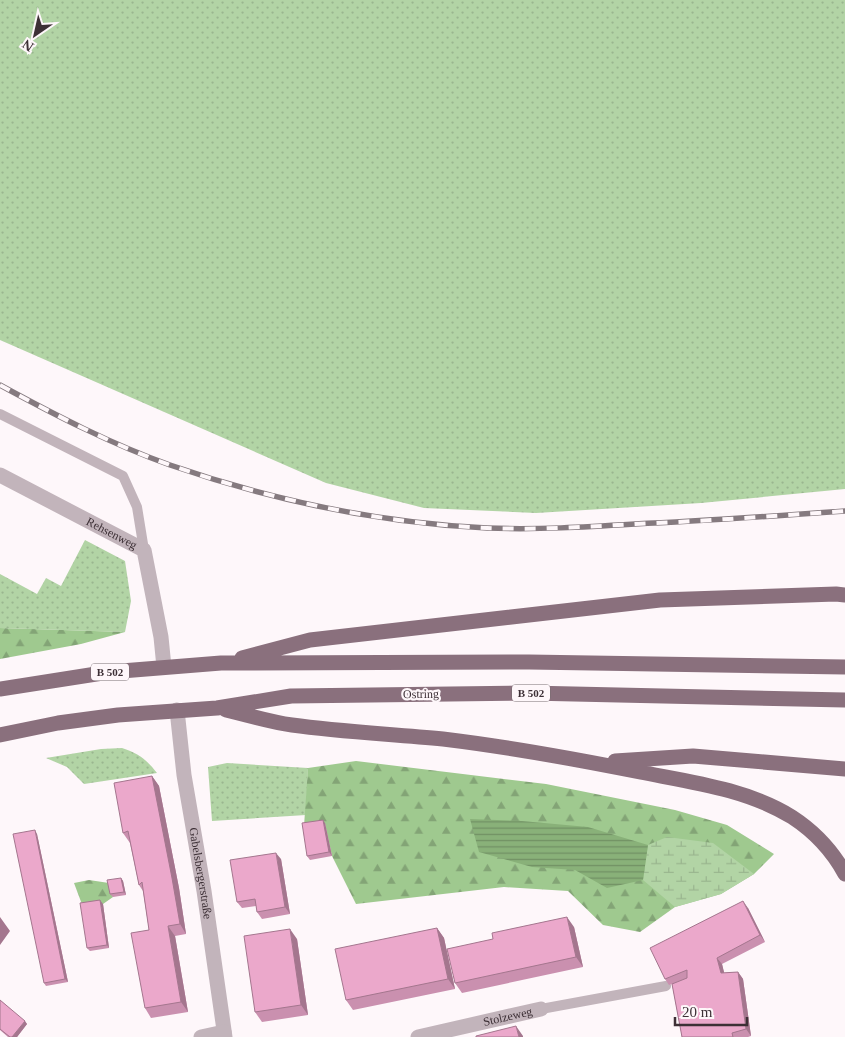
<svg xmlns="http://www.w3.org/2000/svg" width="845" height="1037" viewBox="0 0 845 1037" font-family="'Times New Roman',serif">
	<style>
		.grass { fill: url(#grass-dots) }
		.forest { fill: url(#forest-firs) }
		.wetland { fill: url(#wetland-marsh) }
		.water { fill: url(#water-rules) }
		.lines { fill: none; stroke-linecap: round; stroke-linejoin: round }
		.service { stroke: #c2b4bb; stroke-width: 10 }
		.minor { stroke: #c2b4bb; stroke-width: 15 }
		.trunk { stroke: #8a707d; stroke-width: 15 }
		.rail-casing { stroke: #857a7f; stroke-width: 5.5 }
		.rail { stroke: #fef7fa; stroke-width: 4; stroke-dasharray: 11; stroke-linecap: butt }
		.wall { fill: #ca90af }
		.shaded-wall { fill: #a4768e }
		.building { fill: #eba8cb; stroke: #a4768e }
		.labels { text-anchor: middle; stroke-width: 4.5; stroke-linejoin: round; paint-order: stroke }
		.shield { fill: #fef7fa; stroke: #776c71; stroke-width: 1 }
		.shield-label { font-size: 11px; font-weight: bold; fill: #3d3036 }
		.street-label { font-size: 12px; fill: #3d3036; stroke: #fef7fa }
	</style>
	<defs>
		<pattern id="grass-dots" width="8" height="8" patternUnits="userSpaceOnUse" patternTransform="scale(1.25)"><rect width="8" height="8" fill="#b2d4a5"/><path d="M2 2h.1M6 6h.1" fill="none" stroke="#9ab68f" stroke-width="1.8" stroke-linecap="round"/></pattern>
		<pattern id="forest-firs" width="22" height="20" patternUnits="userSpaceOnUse" patternTransform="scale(1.25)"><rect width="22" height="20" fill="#9fc98f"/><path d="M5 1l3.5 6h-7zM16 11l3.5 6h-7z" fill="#83a476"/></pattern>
		<pattern id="wetland-marsh" width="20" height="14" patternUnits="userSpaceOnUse" patternTransform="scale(1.25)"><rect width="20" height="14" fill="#b2d4a5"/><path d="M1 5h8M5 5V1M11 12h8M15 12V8" fill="none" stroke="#9ab68f"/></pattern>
		<pattern id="water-rules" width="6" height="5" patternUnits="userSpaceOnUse" patternTransform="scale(1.25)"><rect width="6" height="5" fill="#89b179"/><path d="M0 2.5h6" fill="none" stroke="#719064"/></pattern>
	</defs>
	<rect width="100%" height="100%" fill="#fef7fa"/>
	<path class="grass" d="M0,0h845v489l-144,14 -165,10 -112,-5 -98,-25 -326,-143z
		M85,540l40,21 6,40 -6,31 -125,-4v-54l37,20 9,-16 15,8z
		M122,748c16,5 25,12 35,25l-73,11 -17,-17 -21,-9 55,-9z
		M227,763l81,5 -2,47 -94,6 -4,-54z"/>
	<path class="forest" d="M0,628l125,4 -44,12 -81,15z
		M356,761l190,23 129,26 52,15 47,29 -20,20 -33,20 -46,13 -35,25 -37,-7 -35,-34 -64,-4 -148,17 -24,-48 -7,-32 -21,2 4,-58z
		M89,880l20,3 4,14 -10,7 -20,3 -9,-24z"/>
	<path class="wetland" d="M667,837l46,6 41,31 -33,20 -46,13 -32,-27 5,-35z"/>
	<path class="water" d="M470,819l52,2 66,6 60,18 -5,35 -36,8 -32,-18 -43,-3 -53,-15z"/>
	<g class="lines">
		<path class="service" d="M0,414l123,62 14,31 7,43
			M541,1009l125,-23"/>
		<g class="minor">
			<path id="s1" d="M0,475l144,75 17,87 3,30"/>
			<path id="s2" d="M177,710l7,65 20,116 21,146"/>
			<path d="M201,1037l23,-5"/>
			<path id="s3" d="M418,1037l123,-28"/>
		</g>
		<path class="trunk" d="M242,658l68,-18 350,-40 176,-6 9,1
			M0,689l109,-17 112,-9 308,-1 316,5
			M226,710c22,5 44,12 66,15 50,7 101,9 151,14 66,8 132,20 197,33 51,10 107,17 152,45 23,15 40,33 53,57
			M0,735l58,-12 60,-8 99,-7 74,-12 238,-3 316,7
			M615,761l78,-5 152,13"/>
		<defs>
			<path id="rail" d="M0,385c55,30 111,59 170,80 101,35 210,58 317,63 49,2 99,-1 148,-4 70,-3 140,-8 210,-13"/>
		</defs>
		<use href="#rail" class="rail-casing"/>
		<use href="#rail" class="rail"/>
	</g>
	<path class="wall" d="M152,776l7,10 20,102 7,46 -11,2 13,76 -37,6 -6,-10 4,-78 -6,-39 -4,-6 -9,-42 -7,-10z
		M325,823l7,33 -22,4 -3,-4z
		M37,834l31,148 -22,4 -2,-3z
		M281,859l9,55 -28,5 -5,-7 -1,-6 -14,2 -5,-6z
		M121,878l2,3 3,14 -13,2 -3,-3z
		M103,904l6,44 -19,3 -3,-3z
		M748,908l17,34 -43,22 2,9 14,-1 5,7 8,57 -3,1h-66l-10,-53 -3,1 -4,-6z
		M574,927l9,40 -121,26 -7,-10z
		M437,928l7,10 11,51 -102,21 -7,-10z
		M297,939l11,76 -46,7 -7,-10z
		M0,1000l27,24 -10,13h-9l-8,-7z"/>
	<path class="shaded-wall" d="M152,776l7,10 20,102 7,46 -6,-10z
		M323,820l2,3 7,33 -3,-4z
		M35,830l2,4 31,148 -3,-3z
		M276,853l5,6 9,55 -5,-7z
		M121,878l2,3 3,14 -2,-3z
		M100,900l3,4 6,44 -2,-3z
		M743,901l5,7 17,34 -5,-7z
		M0,917l10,14 -10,14z
		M567,917l7,10 9,40 -7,-10z
		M168,926l7,10 13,76 -7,-10z
		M437,928l7,10 11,51 -7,-10z
		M290,929l7,10 11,76 -7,-10z
		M717,958l5,6 4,16 -5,-7z
		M738,972l5,7 8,57 -5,-7z
		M25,1021l2,3 -10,13h-5z
		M516,1026l7,10v1h-4z"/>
	<path class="building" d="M152,776l20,102 8,46 -12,2 13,76 -36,6 -14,-75 18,-3 -7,-48 -3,3 -11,-54 -5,2 -9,-50z
		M323,820l6,32 -22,4 -5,-33z
		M35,830l30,149 -21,4 -31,-149z
		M276,853l9,54 -28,5 -2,-13 -18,3 -7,-42z
		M121,878l3,14 -14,2 -3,-14z
		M100,900l7,45 -20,3 -7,-45z
		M743,901l17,34 -43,23 4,15 17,-1 8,57 -14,4 1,4h-51l-10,-53 15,-6v-8l-22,9 -15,-31z
		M567,917l9,40 -121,26 -8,-34 46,-10 -1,-6z
		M437,928l11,51 -102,21 -11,-51z
		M290,929l11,76 -46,7 -11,-76z
		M0,1000l25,21 -13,16h-2l-10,-8z
		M516,1026l3,11h-43v-1z"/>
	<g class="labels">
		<g class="shield">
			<rect x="91" y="663.5" width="38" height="17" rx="4"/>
			<rect x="512" y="684.5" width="38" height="17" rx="4"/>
		</g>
		<g class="shield-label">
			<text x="110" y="676">B 502</text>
			<text x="531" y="697">B 502</text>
		</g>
		<g class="street-label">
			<text dy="4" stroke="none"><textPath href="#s1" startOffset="126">Rehsenweg</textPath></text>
			<text transform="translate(421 694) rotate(-1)" y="4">Ostring</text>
			<text dy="4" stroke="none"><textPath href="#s2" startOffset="165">Gabelsbergerstraße</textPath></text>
			<text dy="4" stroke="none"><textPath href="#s3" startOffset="92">Stolzeweg</textPath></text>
		</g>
	</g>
	<g transform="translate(35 35) rotate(214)" stroke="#fef7fa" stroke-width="4" paint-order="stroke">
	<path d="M0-4L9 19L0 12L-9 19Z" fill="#3d3036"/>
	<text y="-8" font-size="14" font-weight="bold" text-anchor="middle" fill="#3d3036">N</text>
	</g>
	<path d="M675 1017v8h72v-8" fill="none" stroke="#3d3036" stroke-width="2.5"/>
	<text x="682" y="1017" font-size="15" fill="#3d3036" stroke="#fef7fa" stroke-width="4" paint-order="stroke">20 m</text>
</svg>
